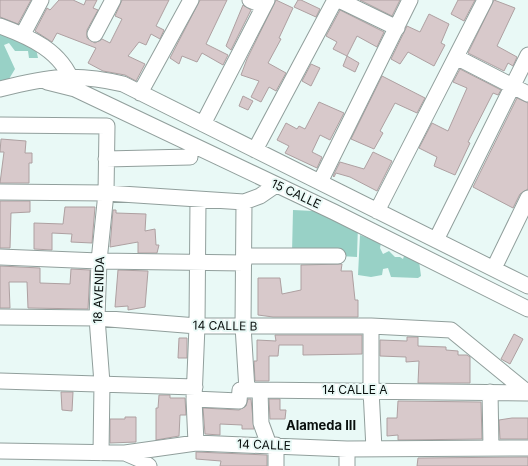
<svg xmlns="http://www.w3.org/2000/svg" width="528" height="466" viewBox="0 0 528 466" font-family="Inter,sans-serif">
	<style>
		.forest { fill: #98d1c6 }
		.building { fill: #d8c9cb; stroke: #aea0a1 }
		.lines { fill: none; stroke-linecap: round; stroke-linejoin: round }
		.minor-casing { stroke: #919f9c; stroke-width: 17 }
		.minor { stroke: #fff; stroke-width: 15 }
		.labels { text-anchor: middle; stroke-width: 4; stroke-linejoin: round; paint-order: stroke }
		.street-label { font-size: 12px; fill: #090f0d; stroke: #e9f9f6 }
		.neighbourhood-label { font-size: 13px; font-weight: bold; fill: #090f0d; stroke: #e9f9f6 }
	</style>
	<rect width="100%" height="100%" fill="#e9f9f6"/>
	<path class="forest" d="M0,29l35,15 3,14h-9l-1,-7h-13l-6,-8 -5,2 11,24 -6,10 -9,3z
		M293,210l41,2 24,12 -1,33 -65,-4z
		M360,235l21,8 -1,5 3,6 6,-3 6,6h5l3,2 1,-3 -6,-4 21,9 2,15 -3,2 -27,-1 -3,-9 -5,1 -1,6 -11,2 -13,-2z"/>
	<path class="building" d="M0,0h31l-13,24 -18,-7z
		M59,0h14l11,5 2,-5h11l-4,8 5,2 -11,20v8l8,5 7,-4 8,4 12,-24 -7,-3 7,-16h47l-13,26 8,4 -4,9 -9,-5 -5,11 -7,-3 -11,14 17,8 -9,17 -11,-6 -22,-4 -15,-8 8,-15 -39,-15 -5,9 -17,-11 12,-23 3,2z
		M200,0h27l-21,44 22,11 -5,10 -21,-12 -5,9 -15,-6 -3,8 -9,-6z
		M276,0l17,8 -14,30 2,1 -13,24 18,10 -10,18 -7,-4 -8,15 -10,-5 8,-16 -18,-6 6,-16z
		M298,0h3l19,9 -4,8 -22,-10z
		M360,0h40l-8,16z
		M458,0h17l-11,21 -13,-7z
		M494,0l21,8 -18,38 20,11 -4,9 -5,-3 -4,8 -36,-18z
		M243,5l8,5 -20,40 -5,-4z
		M340,10l44,22 -7,15 -20,-11 -10,20 -14,-7 4,-7 -11,-6z
		M429,14l20,10 -8,19 4,2 -11,21 -26,-14 -8,12 -9,-5 16,-33 13,6z
		M347,56l12,7 -4,9 -12,-6z
		M311,64l9,4 -9,18 -9,-5z
		M460,69l41,21 -3,5 -5,-2 -25,49 2,1 -15,32 -21,-9 3,-9 -18,-9 13,-25 16,8 19,-43 -14,-6z
		M382,76l43,22 -8,15 -22,-10 -15,28 3,2 -9,16 -23,-10z
		M243,96l10,5 -5,9 -9,-4z
		M517,98l11,5v86l-8,5 -7,14 -40,-21z
		M319,102l25,11 -14,27 -10,-5 -8,17 10,5 -5,11 -32,-15 4,-7 -12,-6 9,-17 11,6 2,-3 6,3z
		M1,139l25,2 -1,12h7v10h-3v20h-29l4,-31h-4z
		M373,152l19,9 -15,30 -27,-14 -14,-4 -2,4 -1,-1 7,-14 24,7z
		M0,201h30v11l-19,1 -1,35h-10z
		M65,207h30l-3,36 -21,-1 1,-8 -20,-1v17l-18,-1v-26l29,1z
		M113,210h3v3l30,1 -1,17 10,-2 1,16h3l-2,8h-19v-11l-28,5z
		M342,264l-1,7h11l3,29h3v17h-85l-15,-2v-37h22l2,16 19,-4v-25z
		M0,266l40,2v15l30,1 1,-15 19,1 -2,39 -60,-1 -1,-26h-18l1,26h-10z
		M118,270l30,1 -3,36 -17,3v-4l-13,1z
		M514,334l9,5 -13,25 -9,-5z
		M275,335h87v19l-59,1v-10h-24l-1,11h-9v25h-14l-1,-20h3v-21l19,1z
		M407,337h11v9l28,1v3l12,1v4h9l3,2v26h-52l1,-22 -13,1v-5l-26,-1v-16l27,1z
		M179,338h8v20h-9z
		M61,392h12l-1,19 -10,-1z
		M159,395h11v3h15l1,17h-6l-1,21 -23,4v-32h2z
		M248,399h3l3,30h-12v-4l-22,-1v11l-15,-1 -2,-26 36,2 7,-4z
		M269,399h11v11h6l-1,9h-15z
		M398,401l83,1 1,37 -84,1v-5l-11,1v-18h10z
		M125,417h11v25l-26,1v-24h15z
		M512,418h16v21h-28l-1,-19z
		M196,452l71,3v11h-47l1,-5 -25,-2z
		M528,457v9h-111l1,-8z"/>
	<g class="lines">
		<defs>
			<path id="minor" d="M250,0l14,6
				M339,0l58,28
				M0,26c30,11 62,25 73,58
				M23,34l18,-34
				M95,34l18,-34
				M456,57l72,37
				M47,82l28,7 259,123 194,97
				M0,89c48,-12 74,-17 123,-5l405,202
				M140,93l51,-93
				M203,124l64,-124
				M0,125l107,1 -1,67 -7,68 -2,57 5,65 -1,70
				M255,150l80,-150
				M106,159l84,-2
				M320,182l90,-182
				M0,192l106,1 138,9 16,-6 16,-11
				M244,202l-1,124 4,64
				M377,211l108,-211
				M436,240l92,-185
				M244,256h94
				M0,257l99,4 145,2
				M494,268l34,-70
				M0,317l97,1 100,8h174l80,4 77,63
				M371,326v64l3,59
				M0,381l195,6
				M260,391l1,32 8,22
				M490,392l1,56
				M194,399l45,2 1,-11h7l280,3
				M196,443l-2,-44 3,-73 1,-126
				M0,451l125,2 71,-10 151,6 181,-1
				M125,453l14,6 10,7
				M276,466v-21
				M347,466v-17"/>
		</defs>
		<use href="#minor" class="minor-casing"/>
		<use href="#minor" class="minor"/>
	</g>
	<g class="labels">
		<g class="street-label">
			<text transform="translate(296 194) rotate(25)" y="4">15 CALLE</text>
			<text transform="translate(99 290) rotate(-88)" y="4">18 AVENIDA</text>
			<text transform="translate(225 326) rotate(1)" y="4">14 CALLE B</text>
			<text x="355" y="394">14 CALLE A</text>
			<text transform="translate(264 445) rotate(2)" y="4">14 CALLE</text>
		</g>
		<g class="neighbourhood-label">
			<text x="321" y="430">Alameda III</text>
		</g>
	</g>
</svg>
